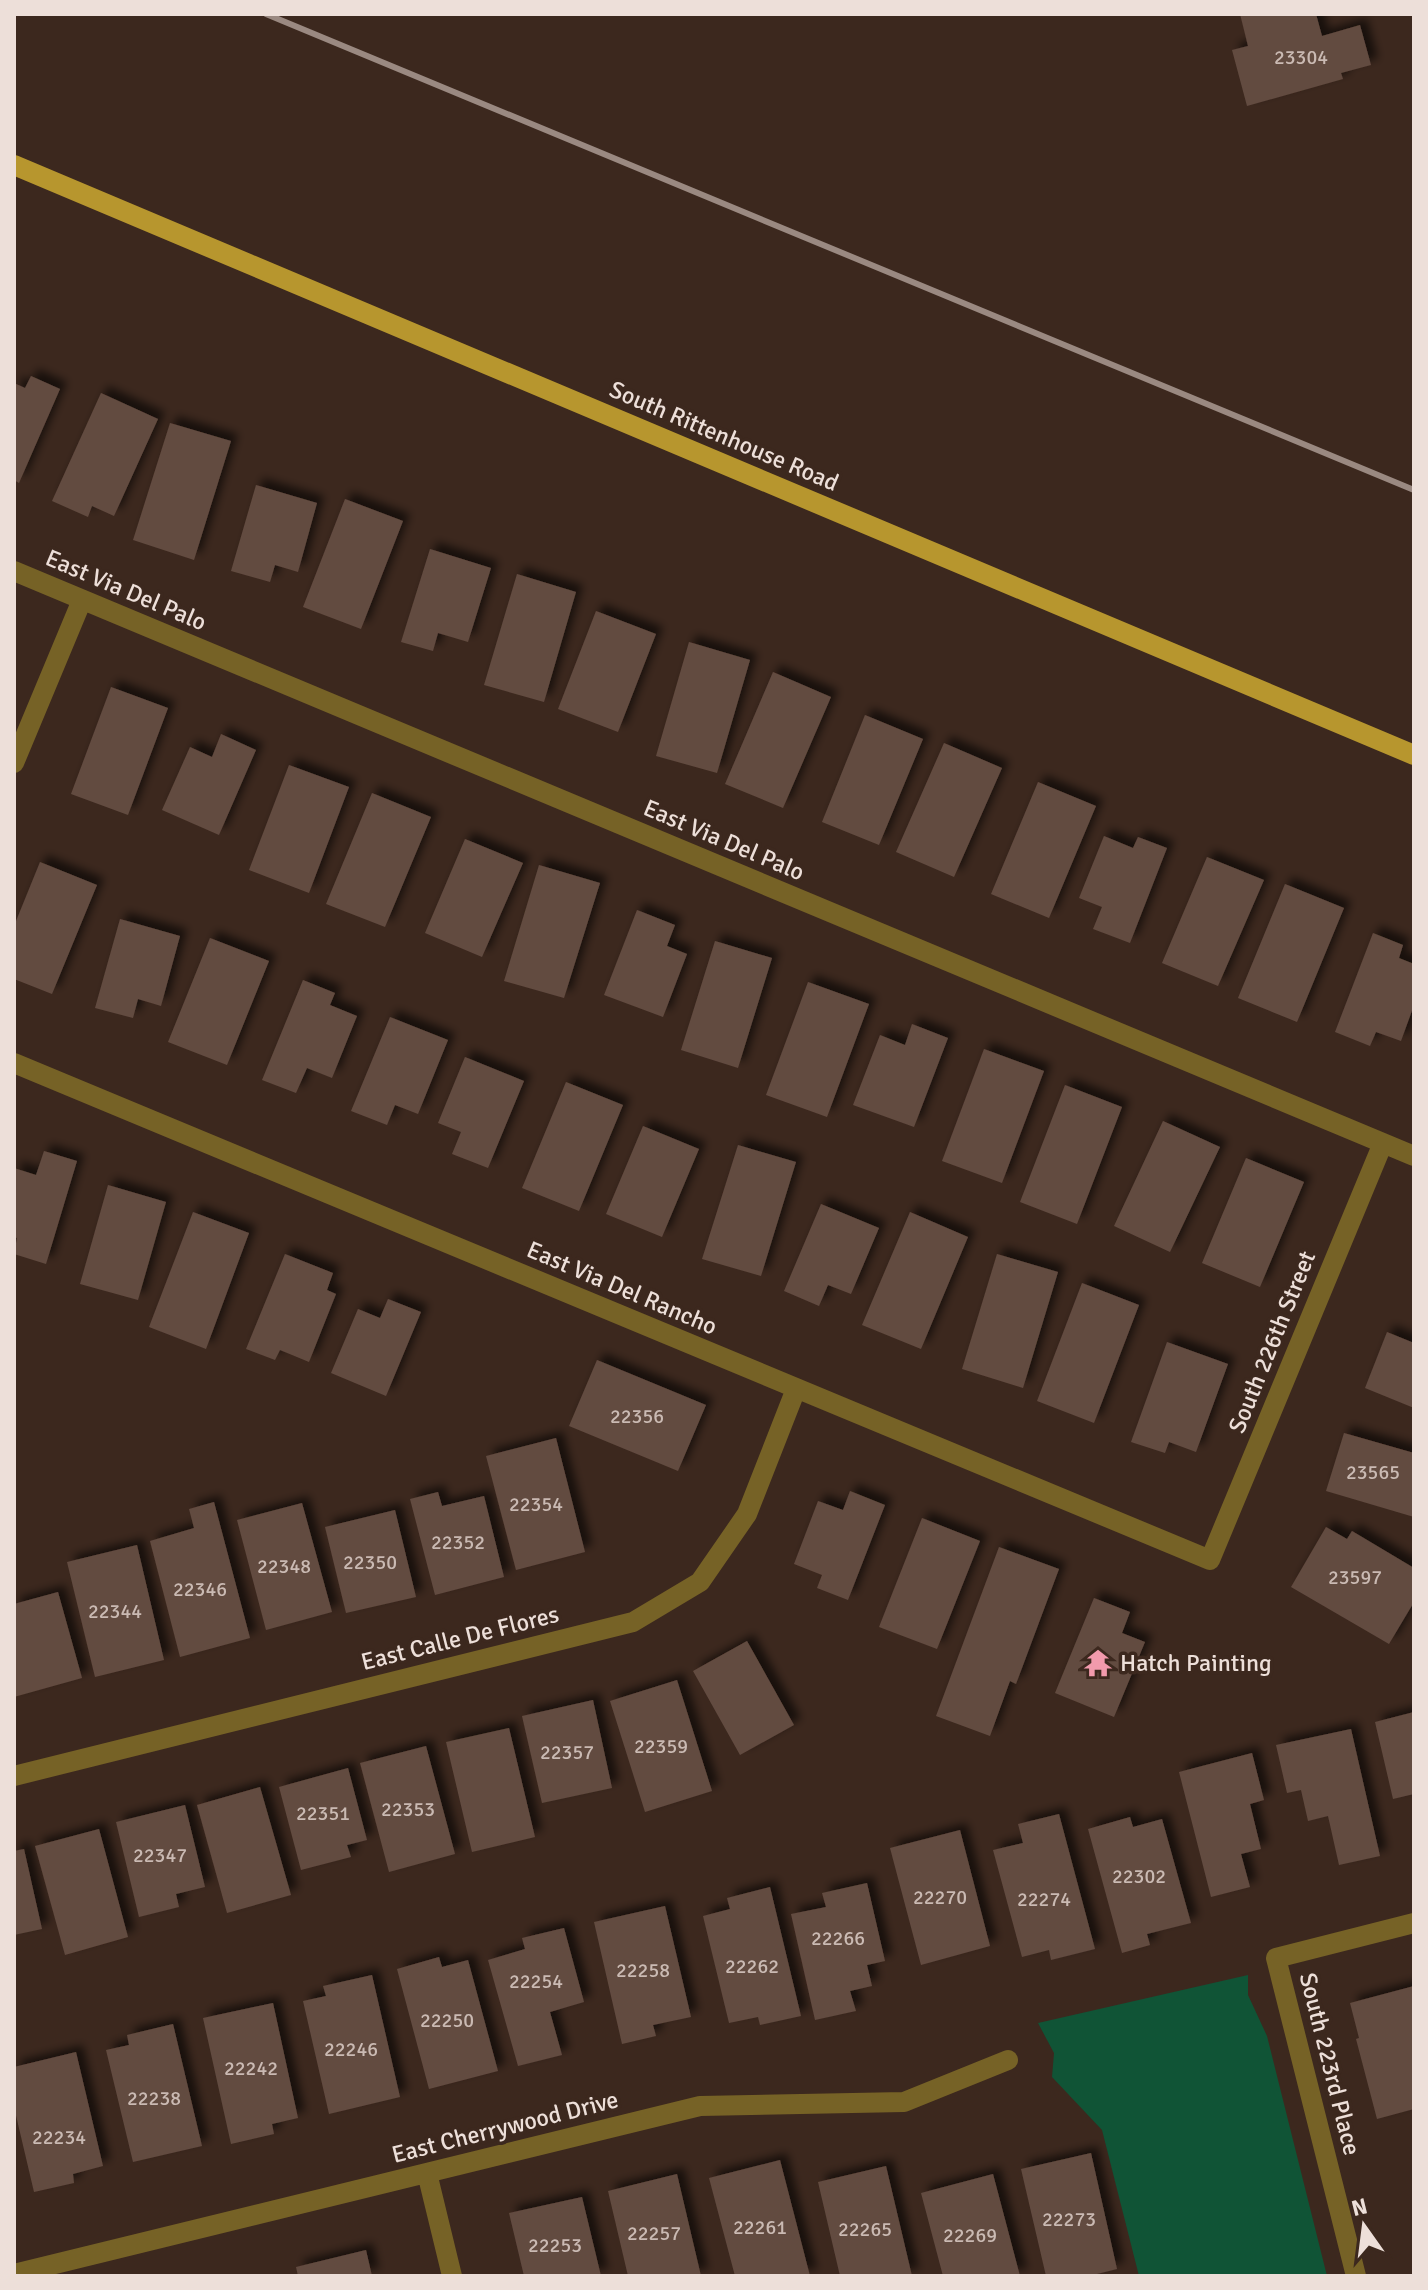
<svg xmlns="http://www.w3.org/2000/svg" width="1428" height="2290" viewBox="0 0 1428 2290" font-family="Signika,sans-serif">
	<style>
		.green { fill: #105436 }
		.building { fill: #624b40; filter: url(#shadow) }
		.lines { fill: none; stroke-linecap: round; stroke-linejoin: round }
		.minor { stroke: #766226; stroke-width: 20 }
		.major { stroke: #b7962e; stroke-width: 20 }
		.rail { stroke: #9a8981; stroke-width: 6 }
		.labels { text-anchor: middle; stroke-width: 7; stroke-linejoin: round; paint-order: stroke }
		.number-label { font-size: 20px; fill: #cabab3 }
		.street-label { font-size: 24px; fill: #eddfd9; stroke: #3c281e }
		.poi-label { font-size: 24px; fill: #eddfd9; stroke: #3c281e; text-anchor: start }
	</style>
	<defs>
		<filter id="shadow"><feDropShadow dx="7" dy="-7" stdDeviation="4" flood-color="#0009"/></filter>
	</defs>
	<rect width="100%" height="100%" fill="#3c281e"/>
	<path class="green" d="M1248,1975v20l19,41 60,240h-188l-37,-146 -50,-53 2,-24 -16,-30z"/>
	<path class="building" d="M1240,14h76l6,22 38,-11 11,40 -30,8 2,6 -96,27 -15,-56 16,-4z
		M31,376l29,13 -41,94 -5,-3v-97l11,5z
		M101,393l57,26 -44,97 -22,-10 -4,11 -36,-16z
		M170,423l61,18 -37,119 -61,-20z
		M256,485l61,18 -19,69 -23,-7 -5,17 -39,-11z
		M345,499l58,22 -42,108 -58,-22z
		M430,549l61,19 -23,74 -30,-9 -5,18 -32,-9z
		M517,574l59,18 -32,110 -60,-17z
		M596,611l60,23 -38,98 -60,-23z
		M689,642l61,18 -33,113 -61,-17z
		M773,672l58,25 -48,111 -58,-24z
		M111,687l57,21 -40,107 -57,-21z
		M865,715l58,24 -44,106 -57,-23z
		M221,734l35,16 -37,85 -57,-25 28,-63 22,10z
		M944,743l58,25 -48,109 -58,-25z
		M289,765l60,22 -40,106 -60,-23z
		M1038,782l58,24 -47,112 -58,-24z
		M372,793l59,24 -46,110 -59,-23z
		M1104,836l29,12 5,-11 29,11 -37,95 -37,-14 9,-22 -23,-9z
		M465,839l58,24 -41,94 -57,-24z
		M1207,857l57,23 -46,106 -56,-23z
		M40,862l57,23 -45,109 -38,-15v-53z
		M539,865l61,18 -36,115 -60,-17z
		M1285,884l59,24 -47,114 -59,-24z
		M637,910l38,15 -8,21 20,8 -24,63 -59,-22z
		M120,919l60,17 -19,70 -23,-7 -5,19 -38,-10z
		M1373,933l30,12 -4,13 15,6v41l-13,36 -25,-9 -6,14 -35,-14z
		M210,938l59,23 -42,104 -59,-23z
		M715,941l57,17 -34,110 -57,-18z
		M303,980l32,13 -5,12 27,11 -25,62 -25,-10 -11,25 -34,-13z
		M808,982l61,22 -42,113 -61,-22z
		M390,1017l58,23 -30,74 -23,-9 -8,20 -36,-14z
		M912,1024l36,14 -34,89 -61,-22 27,-70 25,10z
		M984,1049l60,22 -42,112 -60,-22z
		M465,1057l59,24 -36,87 -36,-14 9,-22 -23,-9z
		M566,1082l57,23 -44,106 -57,-23z
		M1065,1085l57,22 -45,117 -57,-22z
		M1163,1121l57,26 -50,105 -56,-26z
		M643,1126l56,23 -37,88 -56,-23z
		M738,1145l58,17 -35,114 -59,-17z
		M44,1151l33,10 -31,103 -32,-10 3,-16 -3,-1v-69l22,7z
		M1246,1158l58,24 -44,105 -58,-24z
		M108,1185l58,17 -28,98 -58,-16z
		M821,1204l58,24 -28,66 -23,-9 -9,21 -35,-15z
		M193,1212l56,21 -43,116 -57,-22z
		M910,1212l58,25 -47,112 -59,-24z
		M285,1254l48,19 -6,17 9,4 -27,68 -29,-12 -5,10 -29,-11z
		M997,1254l61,18 -35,116 -61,-19z
		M1082,1283l57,22 -45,118 -57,-22z
		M388,1299l33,13 -35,84 -55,-23 27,-64 22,9z
		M1387,1332l27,11v65l-49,-20z
		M1167,1342l61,22 -32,88 -27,-10 -4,11 -34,-11z
		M597,1360l109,45 -28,66 -109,-45z
		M1344,1433l70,20v64l-88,-26z
		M556,1438l29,114 -69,18 -30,-114z
		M850,1491l35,14 -37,95 -31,-12 5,-13 -28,-11 24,-63 25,9z
		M438,1492l4,14 42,-10 20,81 -69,18 -25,-96z
		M214,1502l36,136 -70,19 -30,-116 44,-13 -5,-19z
		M302,1503l30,109 -66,18 -29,-110z
		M395,1510l21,87 -70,16 -21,-86z
		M922,1518l58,23 -43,108 -58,-22z
		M1326,1527l21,12 5,-8 62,37v34l-25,42 -98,-57z
		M137,1545l27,115 -69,17 -28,-115z
		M999,1547l60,22 -43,115 -6,-3 -20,55 -54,-20z
		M58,1592l24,86 -68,19v-93z
		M1094,1598l36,14 -8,21 23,9 -31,75 -59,-24z
		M747,1641l47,84 -54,30 -47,-84z
		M677,1680l35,111 -67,21 -35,-111z
		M593,1700l19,88 -70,15 -20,-87z
		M1414,1712v82l-21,5 -18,-77z
		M509,1728l26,109 -63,15 -26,-110z
		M1351,1729l29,127 -41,9 -11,-49 -20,5 -7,-31 -14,3 -11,-48z
		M426,1746l29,108 -66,18 -29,-109z
		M1252,1753l12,47 -14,4 11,45 -20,5 9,33 -39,10 -32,-125z
		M348,1768l19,72 -20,5 4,12 -50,13 -22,-83z
		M260,1787l31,108 -64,18 -30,-108z
		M185,1805l20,82 -29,7 3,13 -40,10 -23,-95z
		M1059,1814l36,135 -44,11 -2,-10 -27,7 -29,-107 30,-7 -5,-19z
		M1130,1817l3,10 29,-8 29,104 -44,11 3,11 -28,8 -34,-124z
		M99,1829l29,108 -63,18 -30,-109z
		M960,1830l30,116 -69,19 -31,-117z
		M24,1849l18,80 -28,6v-84z
		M867,1883l18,78 -18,4 5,21 -22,5 6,20 -41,9 -24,-106 35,-7 -4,-14z
		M770,1887l31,129 -41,9 -2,-8 -29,6 -26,-107 27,-7 -3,-11z
		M665,1906l26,111 -38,8 3,11 -34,8 -28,-122z
		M564,1928l20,74 -34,10 12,43 -44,11 -30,-106 37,-11 -3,-11z
		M439,1957l3,10 26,-7 30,111 -69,18 -32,-120z
		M372,1975l28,122 -71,17 -26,-113 23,-5 -3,-10z
		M1414,1986v123l-37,10 -21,-80 3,-1 -9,-35z
		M273,2003l25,115 -26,6 2,10 -43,10 -28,-126z
		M173,2024l29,122 -69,16 -27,-112 23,-5 -2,-10z
		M76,2052l27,114 -30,8 1,9 -40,9 -20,-85v-40z
		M1091,2153l26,116 -28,7h-43l-25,-107z
		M780,2160l30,116h-75l-26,-98z
		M886,2166l26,110h-72l-22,-94z
		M677,2174l24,102h-73l-20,-85z
		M993,2174l27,102h-77l-22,-83z
		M582,2197l19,79h-77l-15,-63z
		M366,2250l6,26h-74l-2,-9z"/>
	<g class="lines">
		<path class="minor" d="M14,571l1400,585
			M14,763l68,-163
			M14,1063l1196,497 173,-417
			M14,1776l619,-154 67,-40 47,-68 49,-125
			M427,2173l25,103
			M14,2274l686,-168 204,-4 104,-42
			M1356,2276l-80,-318 138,-35"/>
		<path class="major" d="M14,165l1400,590"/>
		<path class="rail" d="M266,14l1148,476"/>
	</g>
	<defs>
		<symbol id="temple-bare" viewBox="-9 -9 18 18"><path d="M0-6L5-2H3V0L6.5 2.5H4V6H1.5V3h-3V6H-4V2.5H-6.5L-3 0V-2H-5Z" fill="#f29aac" stroke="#3c281e" stroke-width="2.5" paint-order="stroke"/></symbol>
	</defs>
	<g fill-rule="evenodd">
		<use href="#temple-bare" x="1078" y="1643" width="40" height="40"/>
	</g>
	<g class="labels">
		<g class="number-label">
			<text x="1301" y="64">23304</text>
			<text x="637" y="1423">22356</text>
			<text x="1373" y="1479">23565</text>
			<text x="536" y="1511">22354</text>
			<text x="458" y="1549">22352</text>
			<text x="370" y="1569">22350</text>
			<text x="284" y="1573">22348</text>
			<text x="1355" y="1584">23597</text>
			<text x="200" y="1596">22346</text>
			<text x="115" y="1618">22344</text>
			<text x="661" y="1753">22359</text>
			<text x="567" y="1759">22357</text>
			<text x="408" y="1816">22353</text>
			<text x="323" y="1820">22351</text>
			<text x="160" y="1862">22347</text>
			<text x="1139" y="1883">22302</text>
			<text x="940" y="1904">22270</text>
			<text x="1044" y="1906">22274</text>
			<text x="838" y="1945">22266</text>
			<text x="752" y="1973">22262</text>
			<text x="643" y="1977">22258</text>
			<text x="536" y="1988">22254</text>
			<text x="447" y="2027">22250</text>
			<text x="351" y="2056">22246</text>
			<text x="251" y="2075">22242</text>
			<text x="154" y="2105">22238</text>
			<text x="59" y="2144">22234</text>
			<text x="1069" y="2226">22273</text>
			<text x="760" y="2234">22261</text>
			<text x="865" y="2236">22265</text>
			<text x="654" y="2240">22257</text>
			<text x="970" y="2242">22269</text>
			<text x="555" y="2252">22253</text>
		</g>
		<g class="street-label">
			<text transform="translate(724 436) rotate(23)" y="8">South Rittenhouse Road</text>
			<text transform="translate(126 590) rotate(23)" y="8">East Via Del Palo</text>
			<text transform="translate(724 840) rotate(23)" y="8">East Via Del Palo</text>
			<text transform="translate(622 1288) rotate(23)" y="8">East Via Del Rancho</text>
			<text transform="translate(1272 1342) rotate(-68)" y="8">South 226th Street</text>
			<text transform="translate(460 1638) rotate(-14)" y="8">East Calle De Flores</text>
			<text transform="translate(1330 2064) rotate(76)" y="8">South 223rd Place</text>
			<text transform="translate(505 2127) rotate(-14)" y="8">East Cherrywood Drive</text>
		</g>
		<g class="poi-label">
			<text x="1120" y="1671">Hatch Painting</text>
		</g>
	</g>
	<rect width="1428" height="2290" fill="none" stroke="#eddfd9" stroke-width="32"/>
	<g transform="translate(1364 2226) rotate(346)" stroke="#3c281e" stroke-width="6" paint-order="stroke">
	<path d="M0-6L14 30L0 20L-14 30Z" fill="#eddfd9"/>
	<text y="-12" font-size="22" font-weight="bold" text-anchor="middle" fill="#eddfd9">N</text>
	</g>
</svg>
